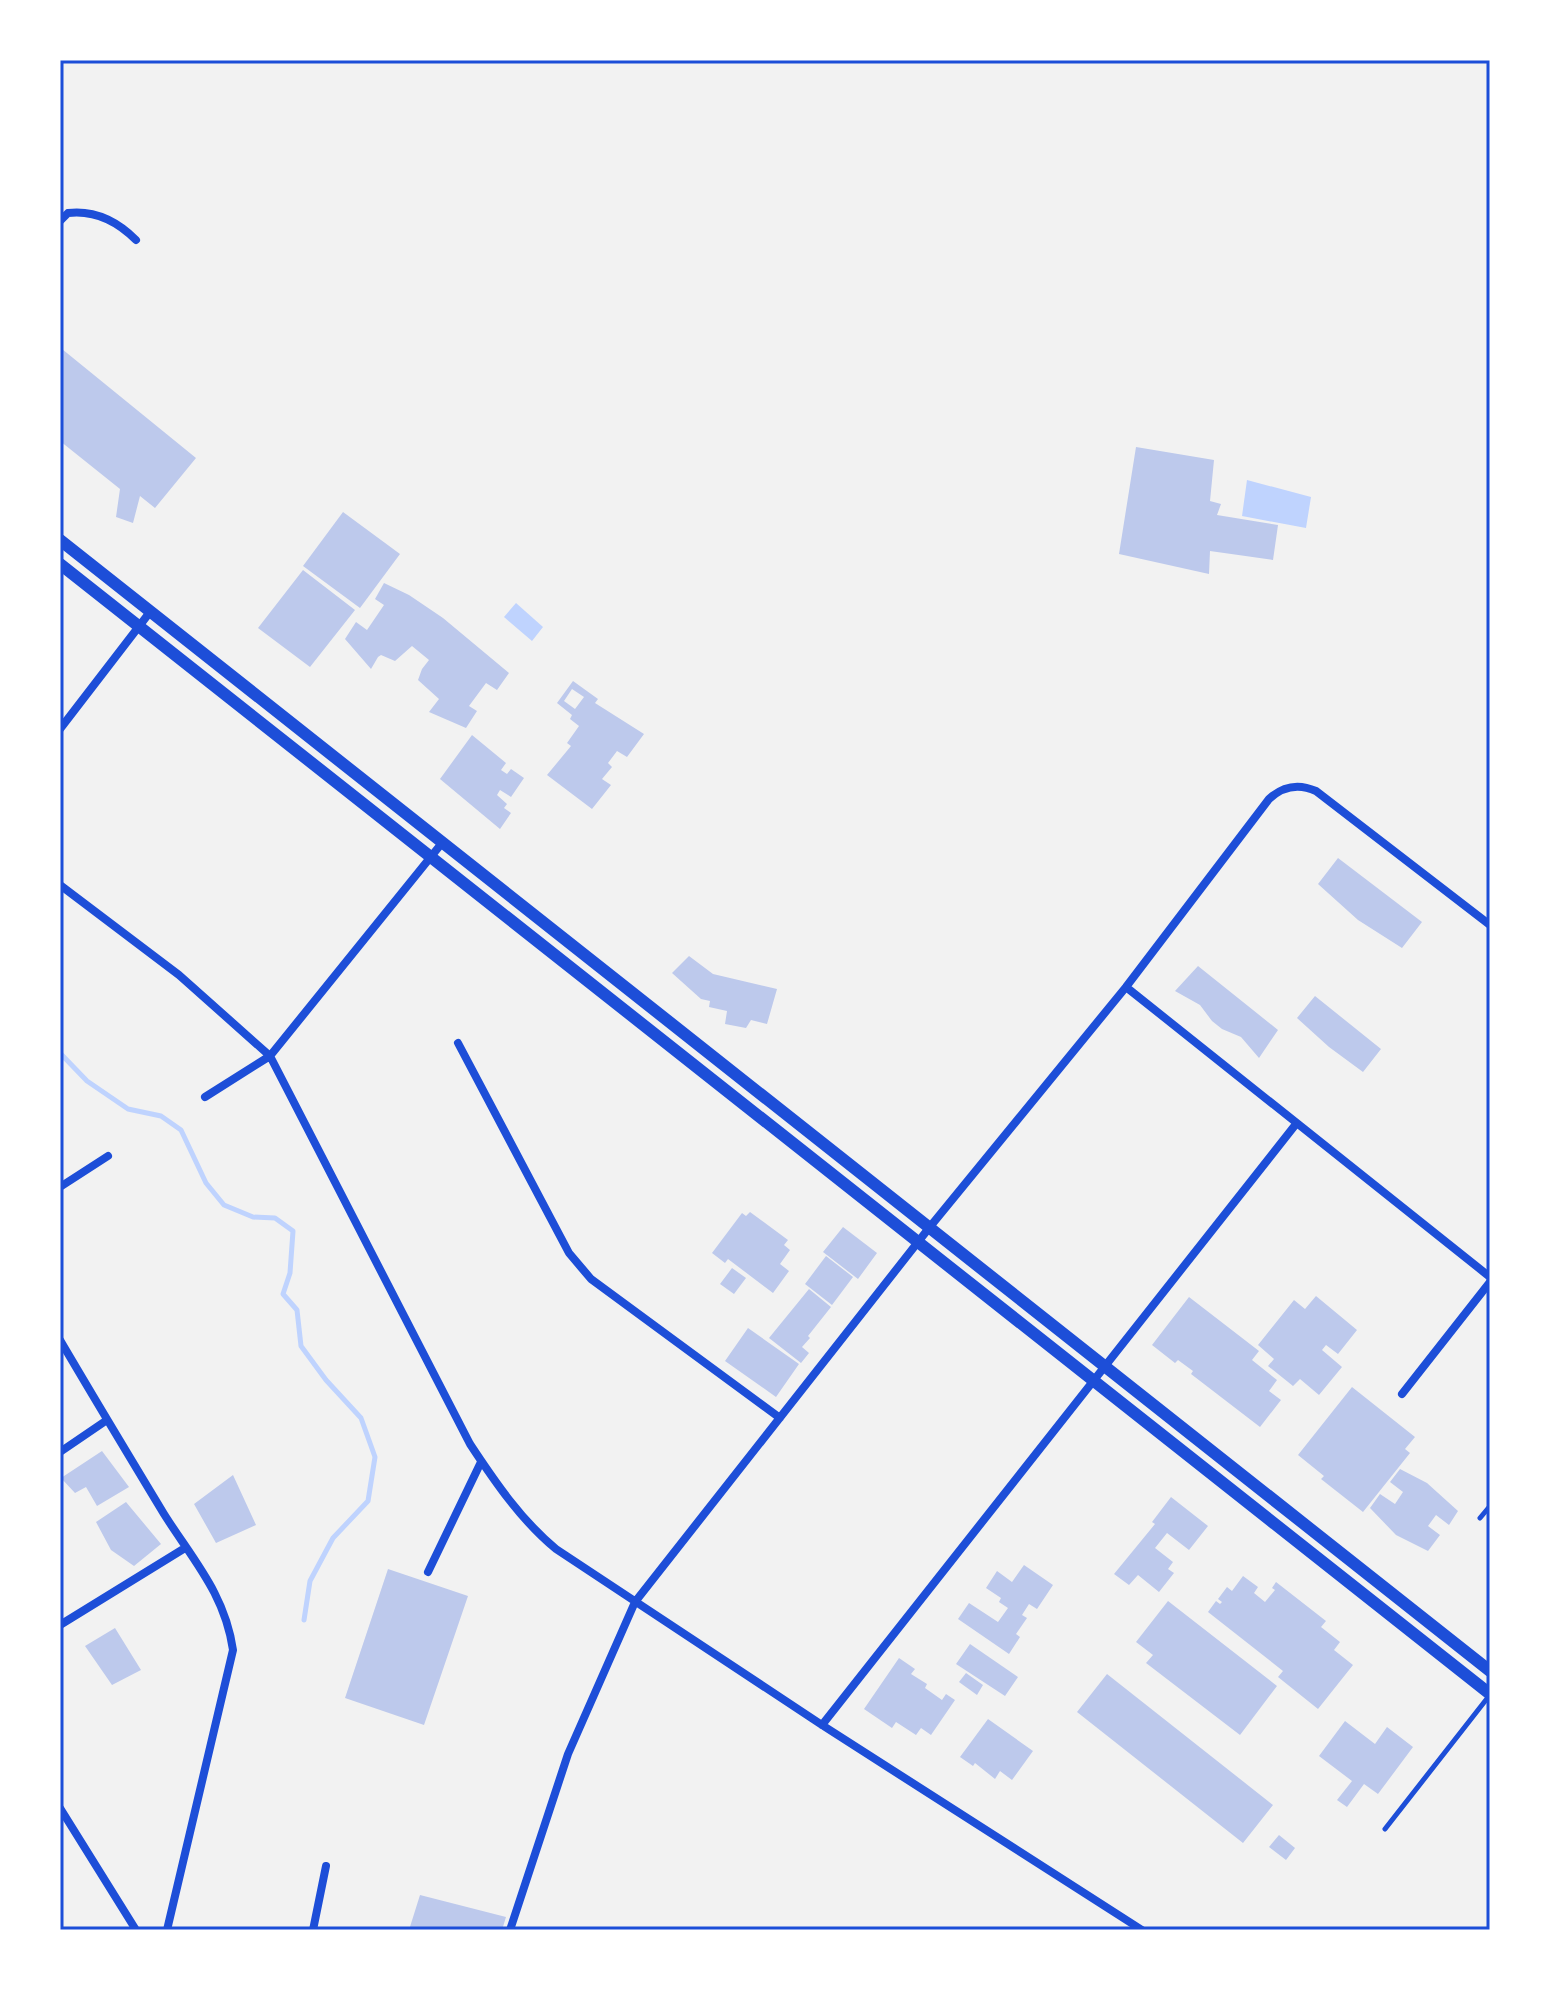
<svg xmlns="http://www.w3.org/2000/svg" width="1550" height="1990" viewBox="0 0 1550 1990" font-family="'DejaVu Sans',sans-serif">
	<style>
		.water { fill: #bfd3fe }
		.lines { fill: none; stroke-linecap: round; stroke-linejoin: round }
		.stream { stroke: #bfd3fe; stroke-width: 5 }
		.building { fill: #bdc9ec; fill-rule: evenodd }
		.service { stroke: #1d4ed8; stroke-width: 5 }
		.minor { stroke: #1d4ed8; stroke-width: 8 }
		.tertiary { stroke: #1d4ed8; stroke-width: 12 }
		.neatline { fill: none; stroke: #1d4ed8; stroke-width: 3 }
	</style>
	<rect width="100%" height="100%" fill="#f2f2f2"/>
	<path class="water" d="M1247,480l64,17 -5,31 -64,-12z
		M516,603l27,24 -11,14 -28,-24z"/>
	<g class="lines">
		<path class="stream" d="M60,1053l27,28 41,28 33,7 20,14 25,53 18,22 29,12 22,1 18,13 -3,42 -7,21 14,16 4,36 25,34 35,38 14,39 -7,44 -35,37 -23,43 -6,39"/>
	</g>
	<path class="building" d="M62,349l134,109 -41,50 -15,-12 -7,27 -17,-6 4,-28 -60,-48z
		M1136,447l78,13 -4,41 11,3 -4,11 61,10 -5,35 -63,-9 -1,23 -90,-20z
		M343,512l57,42 -40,54 -57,-42z
		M303,570l52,40 -45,57 -52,-39z
		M384,583l25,12 34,23 66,55 -12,17 -11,-7 -17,23 8,5 -11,17 -37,-16 10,-13 -21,-19 4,-11 7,-9 -17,-14 -17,15 -14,-6 -3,2 -7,12 -26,-30 11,-17 11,8 17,-25 -9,-6z
		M573,681l25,18 -3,4 49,31 -17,23 -10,-6 -9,12 4,4 -10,12 9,6 -19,24 -45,-34 24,-29 -4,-3 12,-17 -9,-7 2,-4 -15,-12zM572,689l12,8 -9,12 -11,-8z
		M472,735l34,28 -5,7 6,4 4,-5 13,9 -13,19 -11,-7 -3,5 10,9 -3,4 7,5 -11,16 -60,-50z
		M1338,858l84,64 -20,26 -44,-28 -40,-36z
		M689,956l24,18 64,15 -10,35 -16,-4 -5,8 -21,-4 2,-13 -18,-4 1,-6 -9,-2 -29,-26z
		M1198,966l80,64 -19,28 -18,-21 -19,-8 -10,-8 -12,-16 -25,-14z
		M1315,996l66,53 -18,23 -34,-25 -32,-29z
		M750,1212l38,28 -4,5 6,5 -10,14 9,7 -16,22 -45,-34 -3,4 -13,-10 30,-40 4,3z
		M843,1227l34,26 -19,26 -35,-27z
		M826,1256l27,21 -21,28 -27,-21z
		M732,1268l14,10 -12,16 -14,-10z
		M809,1289l22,18 -23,29 2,2 -8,9 7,6 -8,10 -32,-25z
		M1316,1296l41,34 -19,24 -12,-9 -4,5 20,17 -23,28 -19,-16 -7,7 -25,-20 6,-7 -16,-14 36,-45 11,9z
		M1189,1297l70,54 -7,9 25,20 -8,11 12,9 -21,27 -69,-53 2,-3 -15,-11 -3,3 -23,-18z
		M748,1328l51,36 -23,33 -51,-36z
		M1352,1387l63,50 -10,12 5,4 -47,59 -42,-33 3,-3 -26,-21z
		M102,1451l27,36 -32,19 -11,-19 -11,6 -14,-15z
		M1400,1469l27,14 31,28 -9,14 -13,-10 -8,11 12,9 -12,16 -32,-16 -26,-27 10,-14 15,10 8,-12 -13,-10z
		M233,1475l23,50 -40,18 -22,-39z
		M1171,1497l37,29 -19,24 -22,-17 -12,15 18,14 -5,7 6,4 -15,19 -21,-17 -9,10 -15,-11 41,-50 -3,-2z
		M126,1502l35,42 -27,22 -23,-16 -15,-28z
		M1024,1565l29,20 -16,24 -8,-5 -7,11 5,3 -11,16 4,3 -11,17 -51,-35 11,-16 29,19 10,-14 -9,-6 2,-4 -15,-10 11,-17 15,11z
		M388,1569l80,27 -44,129 -79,-27z
		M1243,1576l15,11 -4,6 11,9 10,-12 -3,-2 4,-6 50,39 -5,6 19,15 -6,8 19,15 -35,44 -40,-32 5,-6 -75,-59 8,-11 4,3 2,-2 -4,-3 9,-12 5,4z
		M1168,1601l109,85 -37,49 -94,-72 7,-8 -17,-13z
		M115,1628l26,42 -29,15 -27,-39z
		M970,1644l48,33 -13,19 -49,-32z
		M899,1658l16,11 -4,5 16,10 -2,4 17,12 4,-6 9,6 -24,35 -10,-7 -5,7 -20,-13 -4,6 -28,-19z
		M966,1673l17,12 -6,10 -18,-13z
		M1107,1674l166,131 -30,38 -166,-131z
		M988,1719l45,32 -21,29 -12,-9 -5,8 -20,-16 -2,3 -13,-9z
		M1345,1721l30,23 12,-17 26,20 -35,47 -14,-10 -17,23 -10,-7 15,-19 -33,-25z
		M1279,1835l16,13 -9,12 -17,-13z
		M420,1895l86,22 -4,13h-93z"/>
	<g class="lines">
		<path class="service" d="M1480,1518l10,-12
			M1385,1829l104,-133"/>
		<path class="minor" d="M60,221l8,-8c26,-3 49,8 68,27
			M60,729l90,-117
			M60,885l119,90 91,81 200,388c25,38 51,76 86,105l266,176 320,205
			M1126,987l364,290
			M458,1043l111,210 22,26 189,139
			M205,1097l65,-41 172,-213
			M60,1187l48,-31
			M60,1340c34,58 69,116 104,174 29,46 61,80 69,136l-66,280
			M1402,1394l88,-112
			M60,1452l47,-32
			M428,1572l53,-110
			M60,1625l125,-77
			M822,1725l474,-601
			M60,1808l76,122
			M313,1930l13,-64
			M510,1930l58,-176 67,-152 294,-374 197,-241 143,-188c14,-13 29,-16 47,-8l174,134"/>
		<path class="tertiary" d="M60,540l1430,1131
			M60,564l1430,1130"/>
	</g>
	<rect width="1550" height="1990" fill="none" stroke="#ffffff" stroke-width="124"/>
	<rect x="62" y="62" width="1426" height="1866" class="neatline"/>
</svg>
